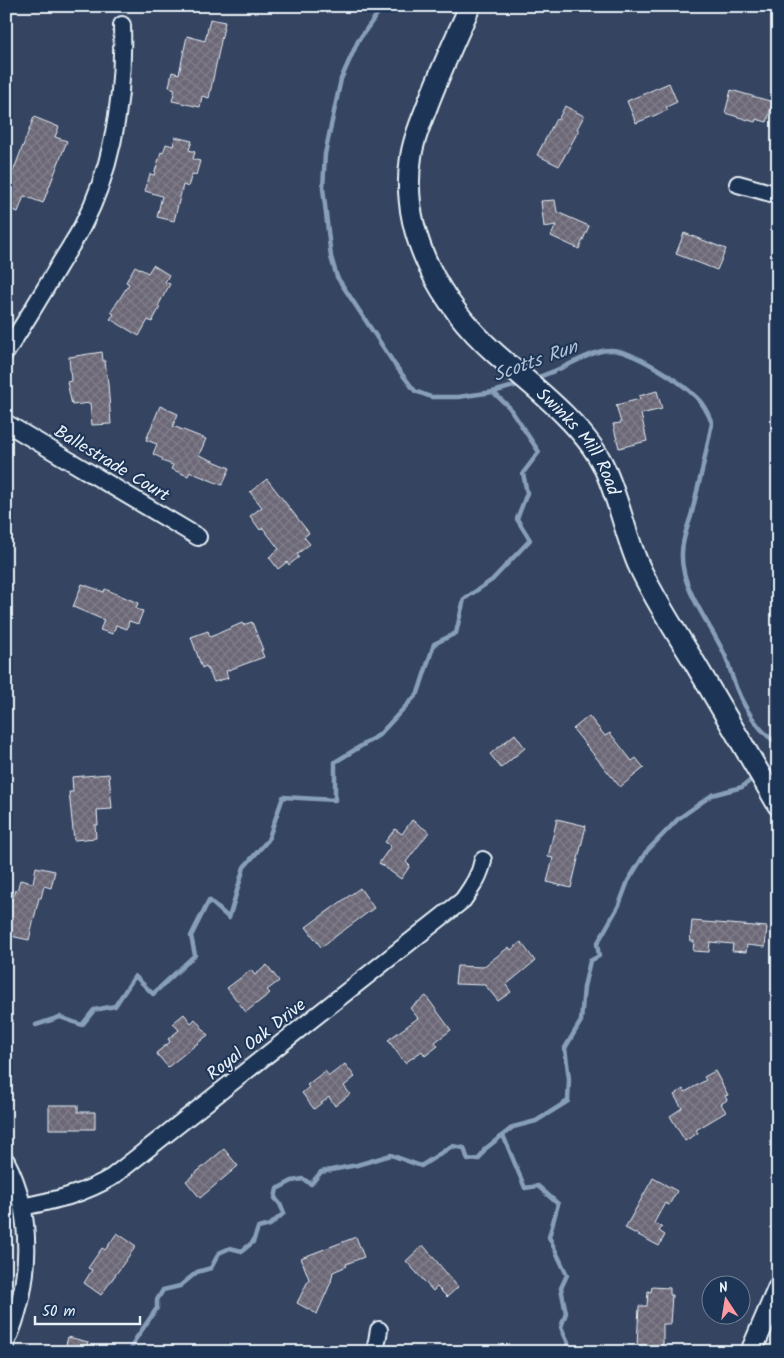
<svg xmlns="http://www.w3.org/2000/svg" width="784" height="1358" viewBox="0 0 784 1358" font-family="Kalam,sans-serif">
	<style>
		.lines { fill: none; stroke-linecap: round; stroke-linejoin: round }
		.stream { stroke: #889fb8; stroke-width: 4.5 }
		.building { fill: url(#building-cross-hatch); stroke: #e8f1f8 }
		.minor-casing { stroke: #e8f1f8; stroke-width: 20 }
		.tertiary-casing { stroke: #e8f1f8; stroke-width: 24 }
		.minor { stroke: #1d3557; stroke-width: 16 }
		.tertiary { stroke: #1d3557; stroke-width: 20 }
		.labels { text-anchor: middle; stroke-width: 4; stroke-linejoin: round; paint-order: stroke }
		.street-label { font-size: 18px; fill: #e8f1f8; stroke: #1d3557 }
		.water-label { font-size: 19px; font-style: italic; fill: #b0c1d3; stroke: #1d3557 }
	</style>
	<defs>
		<pattern id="building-cross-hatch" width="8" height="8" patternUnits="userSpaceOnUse" patternTransform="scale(1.25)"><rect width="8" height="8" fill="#6c6877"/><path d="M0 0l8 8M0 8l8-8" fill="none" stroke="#817e8b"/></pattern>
	</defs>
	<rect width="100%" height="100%" fill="#354461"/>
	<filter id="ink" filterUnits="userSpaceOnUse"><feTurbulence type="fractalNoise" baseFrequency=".02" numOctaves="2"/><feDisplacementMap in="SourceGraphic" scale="10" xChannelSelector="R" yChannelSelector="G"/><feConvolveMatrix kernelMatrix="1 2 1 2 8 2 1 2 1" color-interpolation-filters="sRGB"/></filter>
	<g filter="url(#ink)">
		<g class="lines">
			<path class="stream" d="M383,6l-25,35 -17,38 -16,75 -2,34 8,69 6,20 58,88 20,26 16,6h27l35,-5 28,-8
				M533,379c15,-5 29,-11 43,-18 10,-4 21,-11 33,-11 22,-1 71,31 87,47 8,7 12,16 16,26 -6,31 -13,62 -21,93 -4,12 -9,24 -9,37 -2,35 28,70 42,100 4,8 6,17 9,26 7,21 24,53 45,64
				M777,766l1,-3
				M36,1025l24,-8 22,8 12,-15 21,-4 20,-30 18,18 42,-39 -4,-19 18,-36 20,18 15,-51 24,-27 15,-43 52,3v-38l44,-27 39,-42 16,-49 22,-11 8,-34 28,-19 38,-40 -13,-21 10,-26 -4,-20 16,-21 -30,-45 -16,-15
				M503,1135l22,53 13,-2 20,18 -9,33 18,38 -6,13 5,25 -5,14 11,25
				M130,1352l5,-12 22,-32v-8l6,-10 17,-4 17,-14 14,-4 8,-15 11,-5 12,3 11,-9 5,-14 12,-3 14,-12 -4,-9 -5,-6 2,-9 15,-8 11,-2 8,5 10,-12 36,-7 34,-10 30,11 31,-20 12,2 4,12 11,-1 6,-10 28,-22 23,-6 32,-20 1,-22 -4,-31 16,-27 3,-34 6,-26 9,-5 -2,-12 22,-39 9,-24 18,-29 32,-33 34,-24 30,-8 9,-7"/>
		</g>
		<path class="building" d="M210,19l15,3 -16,76 -7,-2 -2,11 -28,-6 3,-12 -6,-2 3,-15 7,2 8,-38 18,5z
			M669,83l8,19 -11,5 2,3 -32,13 -9,-22z
			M731,90l42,12 -6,20 -11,-3 -1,3 -30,-9z
			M565,106l19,10 -7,13 2,1 -20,36 -22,-11 19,-36 2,1z
			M34,117l25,10 -4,10 12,4 -24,62 -19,-7 -6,16 -12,-5v-17z
			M175,137l17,4 -3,9 6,2 -2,7 7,2 -4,14 -4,-1 -4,13 -5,-2 -9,36 -17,-4 5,-21 -17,-5 5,-17 4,1 7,-23 2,1 3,-9 7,2z
			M555,200l2,12 32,14 -10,23 -28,-13 5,-11 -12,2 -3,-26z
			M684,233l42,16 -9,21 -41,-16z
			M153,265l16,10 -4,7 5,2 -12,22 2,1 -8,15 -4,-2 -9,16 -29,-17 4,-5 -3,-2 18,-28 -3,-2 9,-16 13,7z
			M102,352l1,9h2l3,23 3,40 -19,1 -2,-22 -18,2 -5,-23 4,-1 -2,-24z
			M657,391l5,18 -21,5 6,27 -28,7 -6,-24 8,-1 -5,-18 24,-6 -1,-3z
			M160,406l18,8 -5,12 33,13 -7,16 31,13 -8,17 -32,-13 -2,4 -17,-7 2,-4 -11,-4 1,-2 -10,-5 4,-10 -11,-4z
			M267,479l42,54 -5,4 6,7 -13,10 2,3 -10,8 -2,-3 -9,7 -9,-12 10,-8 -16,-21 -3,2 -10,-14 12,-9 -12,-15z
			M82,584l22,8 1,-3 33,14 -2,6 7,2 -5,13 -9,-3 -2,8 -11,-4 -3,9 -13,-4 4,-10 -31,-13z
			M252,622l11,28h-2l3,7 -38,14 2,7 -14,4 -8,-16 -4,2 -11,-31 17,-6 2,6 32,-14 1,2z
			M589,716l16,20 5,-3 22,28 4,-3 8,10 -24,19 -47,-58z
			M515,734l10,14 -24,20 -11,-14z
			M109,774l3,35 -15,1 1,15h-3l1,13 -22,2 -5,-48h4l-1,-15z
			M557,819l29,7 -15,62 -24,-6 6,-24 -5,-1z
			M412,820l17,12 -23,30 4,4 -9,13 -22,-16 12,-17 -6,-4 10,-13 7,5z
			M36,867l19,4 -4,17 -7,-2 -3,12h-2l-10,42 -23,-5 3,-12 -2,-1 3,-9 -3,-1 3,-12h2l3,-10 2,1 3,-11 13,3z
			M360,888l14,20 -53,39 -15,-20z
			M692,921l75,6 -2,20 -18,-2 -1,7 -14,-1 1,-7 -23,-2 -1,10 -16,-1 1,-10h-4z
			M521,942l14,19 -29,24 5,7 -13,9 -13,-16 -30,-1 2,-18 26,1 26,-20 2,3z
			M267,965l12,16 -12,9 3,3 -24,19 -19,-24 24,-18 4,5z
			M426,996l25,34 -16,12 3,4 -13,10 -3,-5 -17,12 -17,-23 30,-22 -8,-10z
			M184,1014l7,9 4,-4 13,16 -40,32 -12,-14 14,-11 -2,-3 11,-9 -6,-7z
			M345,1064l10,13 -11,9 6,8 -15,12 -6,-9 -15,12 -12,-16 7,-6 -2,-2 18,-14 4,5z
			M715,1071l13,24 -3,1 2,4 -6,4 5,8 -30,18 2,3 -13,8 -15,-25 12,-8 -8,-13 9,-6 2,3 21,-12 -2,-3z
			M49,1105h29v7h17v17h-46z
			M224,1149l14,17 -38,32 -14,-17z
			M653,1178l24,13 -8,14 -4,-2 -11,20 8,4 -3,4 6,4 -6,11 -34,-18z
			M117,1233l19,13 -35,49 -17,-12 8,-13 -4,-2 14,-20 3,2z
			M356,1237l8,20 -18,7 1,2 -14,6 -2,10 -14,32 -20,-11 12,-24 -8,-21z
			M423,1245l35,42 -11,10 -10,-10 -4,4 -27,-30z
			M652,1287l18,1v7h2l-2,29h-7v21h-26l2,-39h8l1,-15 3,1z
			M68,1337l20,5 -3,10h-21z"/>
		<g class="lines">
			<defs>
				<path id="minor" d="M738,184l40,11
					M6,352c18,-28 35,-56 52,-85 8,-14 18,-28 25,-42 32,-62 41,-131 39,-200
					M6,423l192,114
					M6,1161c29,55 25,126 0,182
					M22,1207c33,-7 60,-12 90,-30l351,-277c9,-13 17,-24 20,-40
					M375,1352l4,-22"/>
				<g id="tertiary">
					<path id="s1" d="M470,6c-15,34 -31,68 -44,103 -6,15 -13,32 -15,48 -12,76 30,148 85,197 34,30 85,68 106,109 16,32 22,68 36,101 16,35 38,68 58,101 27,46 54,93 82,140"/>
					<path d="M751,1352l27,-63"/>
				</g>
			</defs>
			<use href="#minor" class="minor-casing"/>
			<use href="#tertiary" class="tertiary-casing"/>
			<use href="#minor" class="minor"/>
			<use href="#tertiary" class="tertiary"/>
		</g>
	</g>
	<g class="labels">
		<g class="street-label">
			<text dy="6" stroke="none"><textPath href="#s1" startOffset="508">Swinks Mill Road</textPath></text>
			<text transform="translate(112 463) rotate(31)" y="6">Ballestrade Court</text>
			<text transform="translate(256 1039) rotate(-38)" y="6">Royal Oak Drive</text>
		</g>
		<g class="water-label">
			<text transform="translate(535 360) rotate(-20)" y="7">Scotts Run</text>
		</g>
	</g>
	<rect width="784" height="1358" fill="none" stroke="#1d3557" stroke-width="25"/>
	<rect x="12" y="12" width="759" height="1333" fill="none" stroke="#e8f1f8" stroke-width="2" filter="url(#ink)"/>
	<g transform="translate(726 1300) rotate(348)"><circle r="24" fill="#1d3557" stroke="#6e8097"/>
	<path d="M0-4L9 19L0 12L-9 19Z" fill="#ff9aa2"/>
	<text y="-8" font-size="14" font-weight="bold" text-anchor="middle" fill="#e8f1f8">N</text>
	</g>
	<path d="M35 1316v8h105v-8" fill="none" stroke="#e8f1f8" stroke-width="2.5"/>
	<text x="42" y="1316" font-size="15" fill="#e8f1f8" stroke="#1d3557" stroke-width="4" paint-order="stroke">50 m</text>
</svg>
